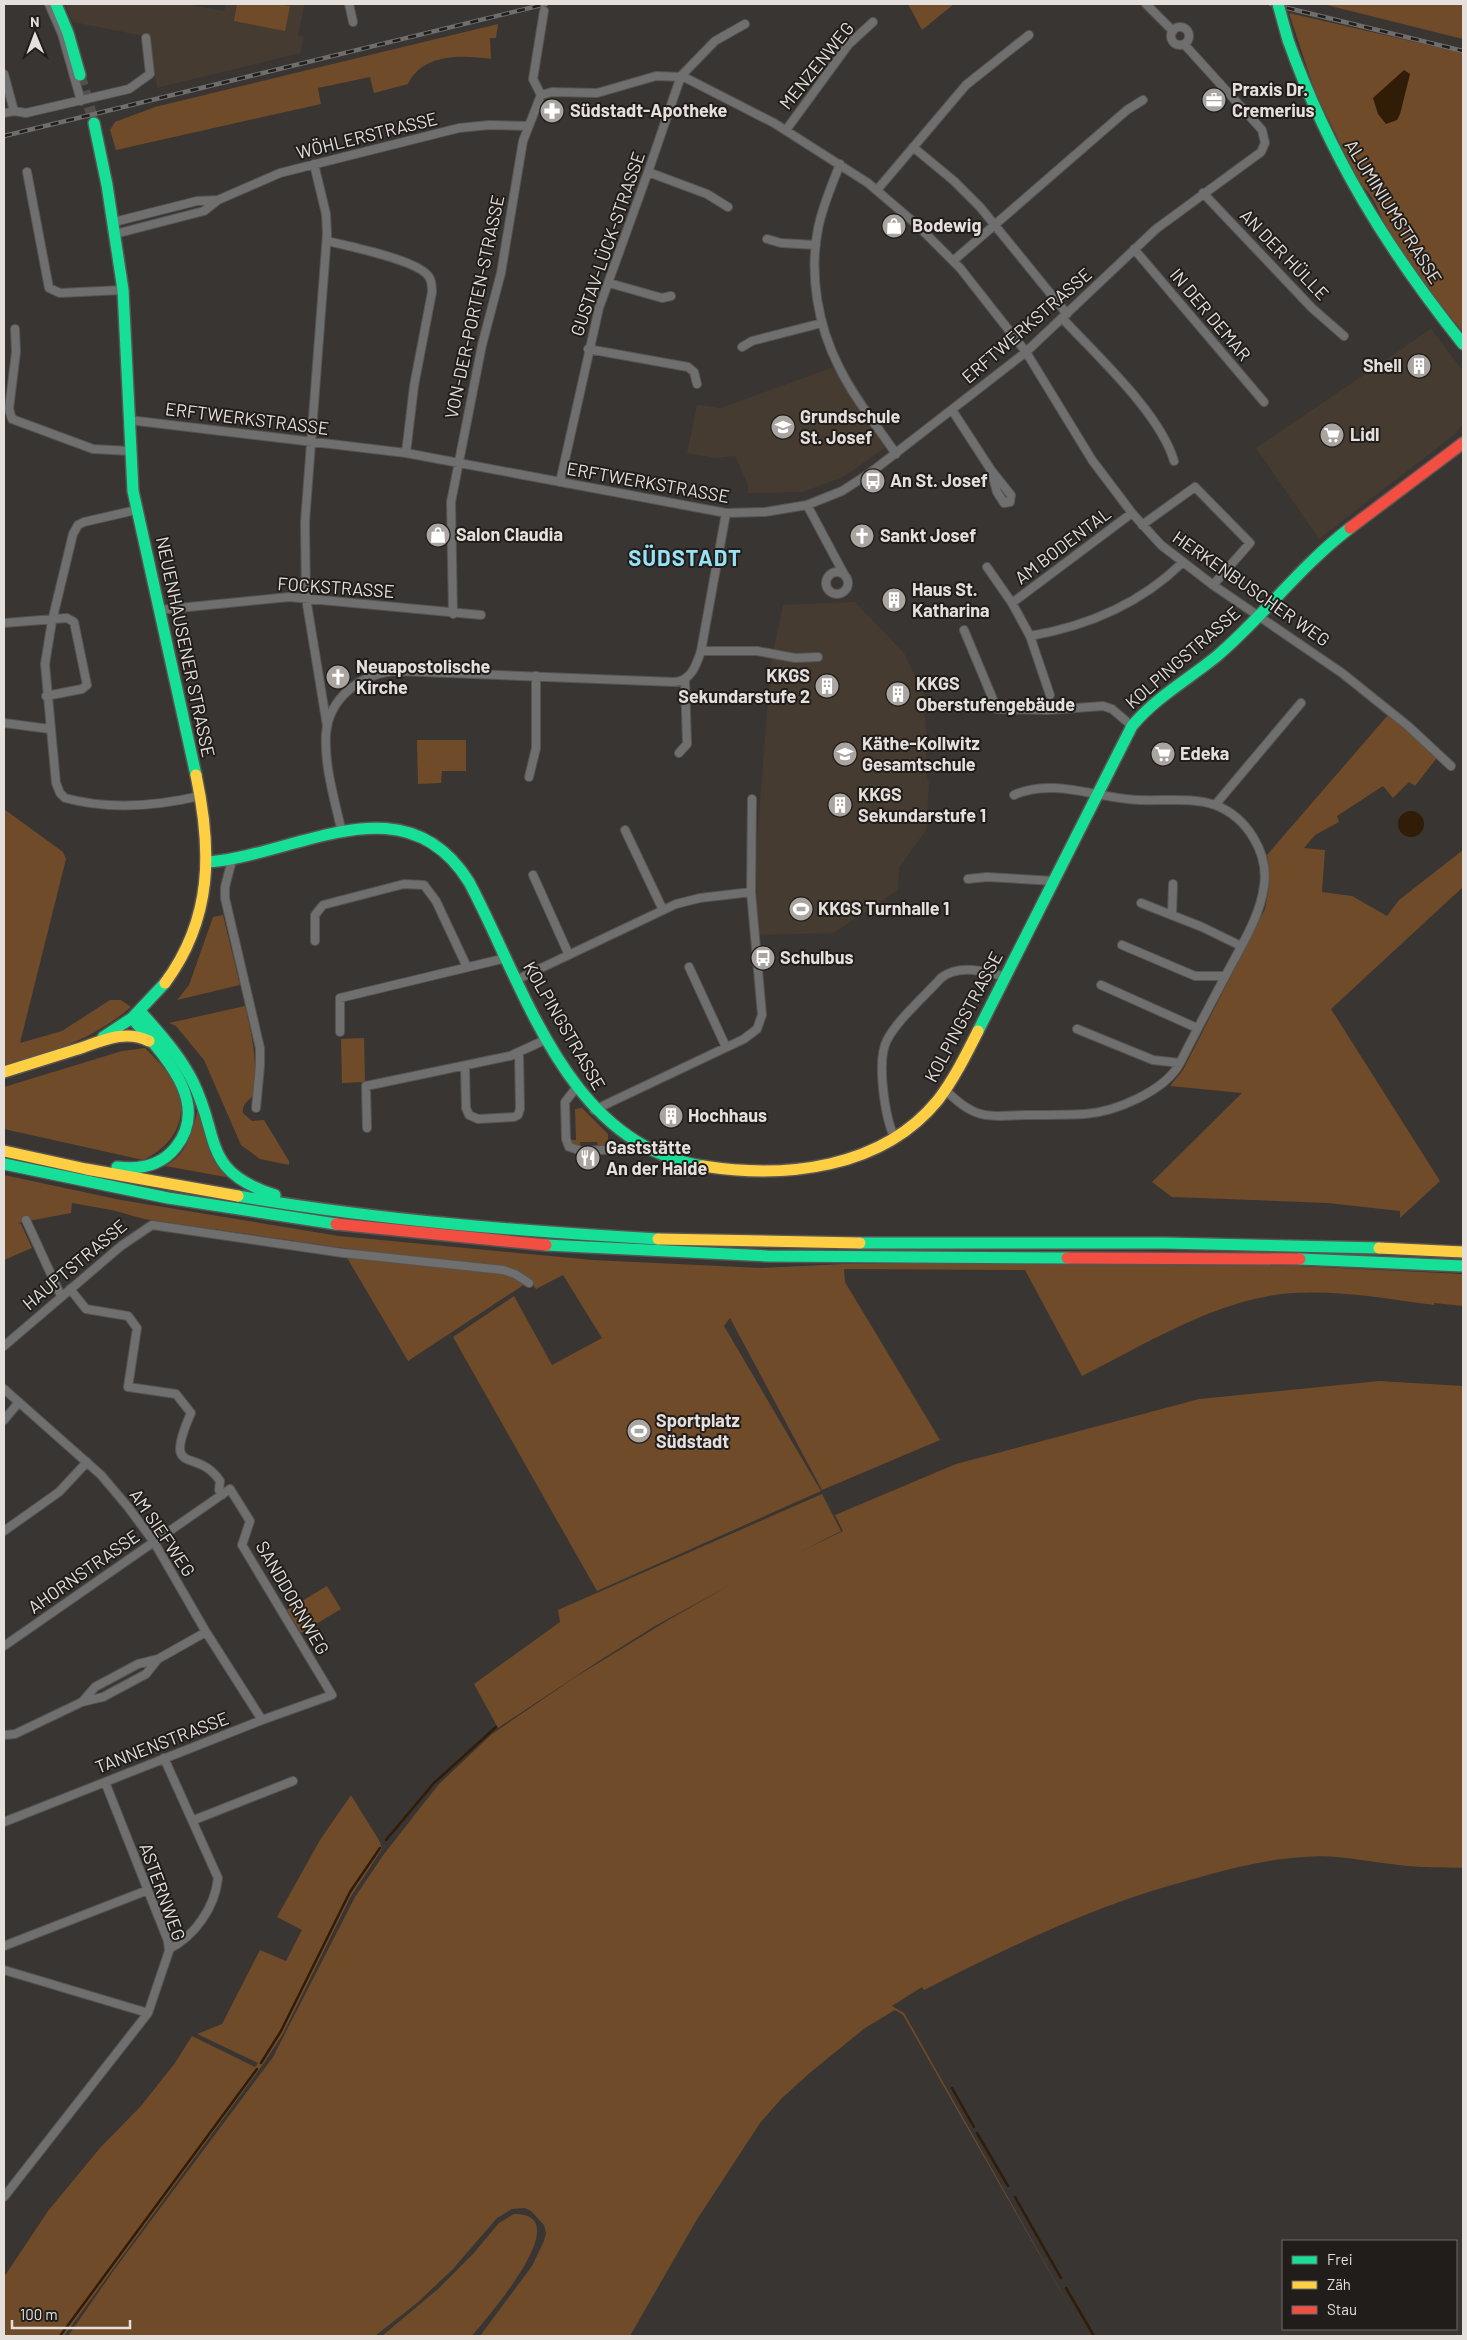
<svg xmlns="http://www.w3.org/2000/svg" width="1467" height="2340" viewBox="0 0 1467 2340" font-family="Barlow,sans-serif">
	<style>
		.built { fill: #463b31 }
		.green { fill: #6f4b29; fill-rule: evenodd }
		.water { fill: #301c07 }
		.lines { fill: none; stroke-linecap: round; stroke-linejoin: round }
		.stream { stroke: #301c07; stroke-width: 2.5 }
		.secondary-tunnel { stroke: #534f4c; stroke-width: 11; stroke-dasharray: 11 5.5; stroke-linecap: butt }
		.street-casing { stroke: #575451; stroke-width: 10 }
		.fast-casing { stroke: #575451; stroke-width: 14 }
		.slow-casing { stroke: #575451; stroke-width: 14 }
		.jam-casing { stroke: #575451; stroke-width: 14 }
		.street { stroke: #6e6f6e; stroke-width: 8 }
		.fast { stroke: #16e098; stroke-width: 11 }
		.slow { stroke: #ffcf43; stroke-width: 11 }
		.jam { stroke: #f24e42; stroke-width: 11 }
		.rail-casing { stroke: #6f6e6e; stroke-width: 4.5 }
		.rail { stroke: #201d1a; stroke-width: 2.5; stroke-dasharray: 8; stroke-linecap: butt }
		.fast-bridge-casing { stroke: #575451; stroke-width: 14; stroke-linecap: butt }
		.fast-bridge { stroke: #16e098; stroke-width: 11 }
		.labels { text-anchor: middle; stroke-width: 4; stroke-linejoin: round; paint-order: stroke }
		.street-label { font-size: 18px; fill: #e5e0dc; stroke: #201d1a }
		.poi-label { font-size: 18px; font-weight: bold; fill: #e5e0dc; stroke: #201d1a; text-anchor: start }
		.district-label { font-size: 22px; font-weight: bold; letter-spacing: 1px; fill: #96e2f7; stroke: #201d1a }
	</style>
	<rect width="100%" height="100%" fill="#393532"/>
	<path class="built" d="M65,4h121l38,7 2,-7h79l-7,31 6,2 -4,16 -143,35 -8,-51 -76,-15z
		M1431,329l32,42v53l-9,11 -135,104 -63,-91z
		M834,367l52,80 -41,29 -42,16 -55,1v-8l-13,-29 -19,2 -29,-5 10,-48 24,3z
		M855,602l49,51 26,54 -6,2 3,27 -1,37 3,10 -3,47 -27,38 -1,22 -64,43 -78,2 -3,-45 18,-227 12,-58z"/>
	<path class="green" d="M237,4h41l12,2 -5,25 -51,-10z
		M908,4h46l-32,26z
		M1323,4h140v35z
		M1289,13l174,40v279c-26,-32 -56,-66 -76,-103 -9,-18 -11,-31 -27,-45l-45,-92zM1387,87h19l-5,23 -19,-19z
		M498,24l-2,14h-6l1,21c-29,-4 -68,-6 -83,25l-34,9 -4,-16 -52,11 3,16 -205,46 -6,-20 5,-8 40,-15z
		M1388,715l49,40 -1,4 -21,27 -6,-4 -16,16 -10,-12 -46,30 2,6 -24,13 -11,13 21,2 -3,42 30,4 35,20 12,-16 64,-50v37l-132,122 109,172 -40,37v-7l-72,-8 -156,-6 -20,-15 90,-89 -72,-7 13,-16 82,-161c4,-20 6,-34 2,-54z
		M417,740h49v31h-24l-1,12 -23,1z
		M4,809l59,43 3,7 -46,184 42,-12 48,-31h11l10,7c-39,33 -79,45 -127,59z
		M223,915l17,70 -63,15 12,-15 24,-68z
		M245,1006c7,29 13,57 9,87 -4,9 -12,8 -11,20l9,8 12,-1 25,41v4l-29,-6 -19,-14 -37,-85 -28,-34 -7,-3z
		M364,1038l1,44 -23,1 -1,-44z
		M145,1048c14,14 28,28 35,47 2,4 1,10 1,15 -1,24 -17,40 -38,50l-139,-31v-42l118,-36z
		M582,1108l26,26v13h-10l-1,-5h-17v5l-10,-3v-4h6l-1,-31z
		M198,1109l28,68 -61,-11c23,-12 27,-34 33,-57z
		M4,1175l117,25 218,36 254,24 168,8 83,-4h193l260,2 166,8v32l-29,-3v2c-46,-6 -94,-15 -141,-12 -75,5 -145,50 -211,83l-57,-106 -181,-1 1,13 95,158 -118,50 -92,-172 -6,8 97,165 -224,100 -144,-254 61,-41 38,69 50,-27 -39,-63 -27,14 -6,-8 -15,-8 -371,-54 -32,-9 -40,-7 -1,10 -53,10 3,1 11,24 -28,12z
		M346,1256l164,18 15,10 -117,77z
		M1379,1381l84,5v482c-21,-1 -43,0 -64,-3 -32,-3 -62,-11 -94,-8 -37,2 -73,11 -108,21 -100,26 -182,66 -273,112l-2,-3 -30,19 12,7 182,323 -183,-321 -8,-5 -30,18 -53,43 -30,27 -22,25 -64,98 -66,115h-150l52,-70 12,-25 2,-8 -2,-8 -13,-14 -6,-3 -13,1 -15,9 -45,52 -35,33 -42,33h-307l46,-66 159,-213 82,-160 29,-43 55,-70 53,-50 82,-56 91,-56 65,-37 -75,41 -56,35 -101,67 -24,-44 86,-62 -2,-12 264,-116 19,37 -39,20 41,-20 -8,-16 121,-51 243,-65z
		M327,1586l14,23 -40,24 -14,-23z
		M351,1795l29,47 2,7 -32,49 -67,136 -19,29 -200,273h-60v-59l44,-66 52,-63 41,-42 34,-43 17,-27 63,31 3,-4 -61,-29 25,-10 38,-74 26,11 16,-31 -25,-13 43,-77z
		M514,2214c66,-1 -29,106 -42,122h-90l56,-47 35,-35 26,-31z"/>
	<path class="water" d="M1404,70l6,4 -10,40 -3,6 -11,4 -8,-10 -5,-16z
		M1398 824a13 13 0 1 1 26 0a13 13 0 1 1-26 0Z"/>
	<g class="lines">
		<path class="stream" d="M386,1840l48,-57 62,-56
			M261,2063l20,-32 69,-139 30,-44
			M952,2088l22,39
			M977,2133l31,53
			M1015,2197l46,81
			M1066,2288l28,48
			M60,2336l197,-267"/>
		<path class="secondary-tunnel" d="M80,75l14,48"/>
		<defs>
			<path id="street" d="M49,4l13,30 19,67
				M349,4l4,18
				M1146,4l27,27
				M1171 36a9 9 0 1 1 18 0a9 9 0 1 1-18 0Z
				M4,74l10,37
				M541,95l11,-3 45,1 59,-17 28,1 90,46 94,60 48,41 44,44 66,84 66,108 40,53 29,32 52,40 129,88 66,53 43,40
				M541,95l-8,-16 11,-68
				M4,113l10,-2 12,2 103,-24 21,-15 -4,-36
				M786,130l63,-86 24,-22
				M913,147l41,34 26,26 87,107
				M314,164l12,50 1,20 -22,288 1,76 21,128
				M840,164c-8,21 -18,43 -22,65 -9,46 0,97 21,138 15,31 38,59 57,87
				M27,172l22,116 11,5 63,-3
				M648,172l59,22 21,13
				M877,190l89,-105 63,-50
				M1203,193l109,115 32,28
				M114,222l83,-21 21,-1 62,-27 179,-45 30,-3 39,1
				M115,234l89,-23 14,-11
				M767,239l14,4 35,2
				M327,241c20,5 92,19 102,36 3,4 3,10 3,15l-18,94 -8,67
				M1134,249l130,153
				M953,261l174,-151 16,-10
				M609,283l53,15 9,-2
				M1062,318c35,38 98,95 112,143
				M15,329l1,23 -7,57 3,10 81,30 37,2
				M742,347l10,-6 70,-18
				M588,349l100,18 6,5 3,12
				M952,410l39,60 6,22 7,11 6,-1 1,-7 -20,-25
				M129,420l277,33 320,60 39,-1 42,-7 35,-14 28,-18 156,-121 130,-123 105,-77 4,-9 -3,-13 -78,-86
				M560,482l39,-174 49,-136 33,-96 34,-35 30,-17
				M807,505l38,71
				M136,510l-52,12 -6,3 -5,9 -21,87 -7,43 11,119 4,10 5,5c44,12 92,8 135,-2
				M1142,525l53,-38 55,56 -37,42
				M987,567l25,36 18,33 20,59
				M826 583a11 11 0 1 1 22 0a11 11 0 1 1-22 0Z
				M1012,603l120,-90
				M159,610l130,-13 192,18
				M453,614l-2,-112 31,-157 19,-72 22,-132 18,-46
				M4,623l63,-5 7,4 13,63 -5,4 -36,7
				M964,630l33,79 51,1 55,-4 9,3 20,17
				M1030,636c58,-10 110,-32 152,-73
				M701,651h56l38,7 23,-1
				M4,723l46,6
				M679,753l8,-9 -2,-64
				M529,777l7,-29v-72
				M1215,805l86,-102
				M625,830l38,80
				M342,833c-7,-32 -18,-67 -16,-99 3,-37 36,-61 71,-63l277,11c17,-1 22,-16 27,-31l25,-138
				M232,860l-7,27v11l35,150v18l-4,42
				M533,875l36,80
				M968,879l19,-2 67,4
				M1141,903l61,24 39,19
				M1172,915l1,-31
				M315,941v-26l8,-10 81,-21 20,1 12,16 31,66
				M1122,945l73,31h30
				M689,967l37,80
				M516,980l160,-76 24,-6 51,-6
				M1101,985l96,43
				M1077,1029l76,31 27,3
				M340,1032v-34l166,-40
				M465,1067l1,41 3,7 9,4 36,-2 4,-2 2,-6 -1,-55
				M576,1088l-11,14 1,37 3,8 13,4 60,-3
				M946,1091c10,9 22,20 35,23 14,4 31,1 46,1 19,0 38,0 58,-1 30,-2 80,-23 95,-51 15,-30 31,-60 47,-90 14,-27 33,-56 37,-87 5,-33 -17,-69 -49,-81 -23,-8 -51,-4 -75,-5 -41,-1 -87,-23 -126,-5
				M594,1110l150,-71 13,-10 5,-14 -11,-123 1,-93
				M367,1128l-1,-42 144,-30 37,-17
				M895,1139c-10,-21 -19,-78 -8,-99 11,-21 38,-44 54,-62 18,-14 44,-7 65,-1
				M26,1220l35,76
				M70,1289l16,20 42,7 9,12 -9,59 48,7 15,19c-29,66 6,33 29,68l-1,9 3,5
				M4,1346l117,-100 31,-21 191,28 160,17 12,4 14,9
				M4,1389l97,86 27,32 26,35 52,90 56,88
				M4,1420l15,-18
				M4,1531l55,-39 28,-30
				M4,1646l226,-157 20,32 -8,24 90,150 -70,25 -258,102
				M82,1702l13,-15 43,-23 20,-5 48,-27
				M4,1735l11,-1 67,-32 21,-5 43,-23 12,-15
				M164,1758l54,120c-3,29 -23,58 -49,71
				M194,1820l99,-39
				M4,1946l144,-56
				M4,1970l144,43
				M4,2197l144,-184 21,-62 -1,-10 -63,-159"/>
			<path id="fast" d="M56,4l12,29 12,42
				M1288,40c41,115 99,209 175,304
				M94,123l13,62 16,105 10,201 63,284
				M209,862c90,-8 196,-83 260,20 56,105 98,263 234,284
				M140,1011c19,22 40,44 53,71 28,57 8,89 82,113
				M978,1031l154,-305c24,-29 57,-47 85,-70 47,-40 83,-90 133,-128
				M103,1037l29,-19 33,-35
				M4,1164l164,34 168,26
				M117,1167c23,3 44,-1 59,-20 36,-46 -15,-94 -44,-129
				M238,1196c139,24 280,35 420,43
				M860,1243h305l214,5
				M546,1245l221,11 300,2
				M1300,1259l163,7"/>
			<path id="slow" d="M165,983c48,-65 47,-133 31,-208
				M78,1049c24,-8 47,-20 71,-8
				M4,1072l80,-25
				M4,1151l82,18 152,27
				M703,1166c82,13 179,3 235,-66 16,-21 28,-45 40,-69
				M658,1239l202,4
				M1379,1248l84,4"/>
			<path id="jam" d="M1350,528l113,-85
				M336,1224l210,21
				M1067,1258l233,1"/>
		</defs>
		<use href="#street" class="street-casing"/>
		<use href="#fast" class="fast-casing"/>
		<use href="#slow" class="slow-casing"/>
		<use href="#jam" class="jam-casing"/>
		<use href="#street" class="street"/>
		<use href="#fast" class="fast"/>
		<use href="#slow" class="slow"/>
		<use href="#jam" class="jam"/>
		<defs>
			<path id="rail" d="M1271,4l192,47
				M4,136l542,-132"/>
		</defs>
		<use href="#rail" class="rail-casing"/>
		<use href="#rail" class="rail"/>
		<defs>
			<path id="fast-bridge" d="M1278,4l10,36"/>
		</defs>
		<use href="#fast-bridge" class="fast-bridge-casing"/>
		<use href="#fast-bridge" class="fast-bridge"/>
	</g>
	<defs>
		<symbol id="office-disc" viewBox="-11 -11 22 22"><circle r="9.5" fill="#a9a4a0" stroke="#201d1a"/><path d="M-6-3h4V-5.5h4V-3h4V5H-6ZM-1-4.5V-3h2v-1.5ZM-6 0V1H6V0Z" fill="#fff"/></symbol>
		<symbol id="pharmacy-disc" viewBox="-11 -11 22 22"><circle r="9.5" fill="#a9a4a0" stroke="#201d1a"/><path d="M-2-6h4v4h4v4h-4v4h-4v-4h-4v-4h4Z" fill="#fff"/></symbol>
		<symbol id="shop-disc" viewBox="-11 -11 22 22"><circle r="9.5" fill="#a9a4a0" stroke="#201d1a"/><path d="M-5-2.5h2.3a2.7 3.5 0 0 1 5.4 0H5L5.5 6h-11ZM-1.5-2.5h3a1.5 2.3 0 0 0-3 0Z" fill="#fff"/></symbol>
		<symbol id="building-disc" viewBox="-11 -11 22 22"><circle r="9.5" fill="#a9a4a0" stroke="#201d1a"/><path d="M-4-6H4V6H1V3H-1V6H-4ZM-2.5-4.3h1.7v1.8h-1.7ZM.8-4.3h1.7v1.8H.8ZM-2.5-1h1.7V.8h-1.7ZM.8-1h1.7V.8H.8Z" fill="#fff"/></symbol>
		<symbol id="school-disc" viewBox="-11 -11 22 22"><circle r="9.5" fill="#a9a4a0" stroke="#201d1a"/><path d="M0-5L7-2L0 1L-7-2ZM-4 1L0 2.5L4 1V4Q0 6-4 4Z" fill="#fff"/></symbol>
		<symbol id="supermarket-disc" viewBox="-11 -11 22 22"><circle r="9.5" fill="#a9a4a0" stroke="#201d1a"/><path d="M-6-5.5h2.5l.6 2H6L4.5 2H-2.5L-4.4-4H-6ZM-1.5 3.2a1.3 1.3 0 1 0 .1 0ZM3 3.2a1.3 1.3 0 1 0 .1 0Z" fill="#fff"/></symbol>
		<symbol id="bus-disc" viewBox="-11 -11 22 22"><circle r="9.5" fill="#a9a4a0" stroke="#201d1a"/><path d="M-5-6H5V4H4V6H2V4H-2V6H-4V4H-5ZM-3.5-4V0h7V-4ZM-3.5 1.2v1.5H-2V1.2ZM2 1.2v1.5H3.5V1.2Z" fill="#fff"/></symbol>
		<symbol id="church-disc" viewBox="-11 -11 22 22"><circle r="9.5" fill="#a9a4a0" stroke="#201d1a"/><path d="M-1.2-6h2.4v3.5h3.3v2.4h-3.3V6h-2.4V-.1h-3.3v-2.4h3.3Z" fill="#fff"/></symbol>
		<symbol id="stadium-disc" viewBox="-11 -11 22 22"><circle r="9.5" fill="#a9a4a0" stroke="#201d1a"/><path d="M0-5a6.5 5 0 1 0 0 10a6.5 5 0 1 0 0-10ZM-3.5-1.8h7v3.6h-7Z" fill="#fff"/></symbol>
		<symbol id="restaurant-disc" viewBox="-11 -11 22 22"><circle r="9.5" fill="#a9a4a0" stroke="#201d1a"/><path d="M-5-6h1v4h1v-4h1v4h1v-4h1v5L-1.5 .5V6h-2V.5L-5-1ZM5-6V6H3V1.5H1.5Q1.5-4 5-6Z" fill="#fff"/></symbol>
	</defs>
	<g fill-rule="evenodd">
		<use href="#office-disc" x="1200" y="86" width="28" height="28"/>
		<use href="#pharmacy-disc" x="538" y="97" width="28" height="28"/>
		<use href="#shop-disc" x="880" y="212" width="28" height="28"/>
		<use href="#building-disc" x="1405" y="352" width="28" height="28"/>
		<use href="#school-disc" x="769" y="413" width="28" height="28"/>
		<use href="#supermarket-disc" x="1318" y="421" width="28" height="28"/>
		<use href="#bus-disc" x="859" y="467" width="28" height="28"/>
		<use href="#shop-disc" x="424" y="521" width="28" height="28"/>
		<use href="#church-disc" x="848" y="522" width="28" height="28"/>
		<use href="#building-disc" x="880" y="586" width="28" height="28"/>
		<use href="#church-disc" x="324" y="663" width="28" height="28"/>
		<use href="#building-disc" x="813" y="672" width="28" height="28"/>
		<use href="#building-disc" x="884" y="680" width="28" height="28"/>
		<use href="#school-disc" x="831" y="740" width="28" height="28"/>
		<use href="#supermarket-disc" x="1149" y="740" width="28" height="28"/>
		<use href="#building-disc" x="826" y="791" width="28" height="28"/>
		<use href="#stadium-disc" x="787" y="895" width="28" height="28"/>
		<use href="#bus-disc" x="749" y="944" width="28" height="28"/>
		<use href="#building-disc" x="657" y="1102" width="28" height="28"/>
		<use href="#restaurant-disc" x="574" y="1144" width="28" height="28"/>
		<use href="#stadium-disc" x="625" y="1417" width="28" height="28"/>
	</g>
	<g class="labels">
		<g class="street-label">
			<text transform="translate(817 66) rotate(-51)" y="6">MENZENWEG</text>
			<text transform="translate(367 136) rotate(-14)" y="6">WÖHLERSTRASSE</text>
			<text transform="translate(1393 212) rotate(58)" y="6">ALUMINIUMSTRASSE</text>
			<text transform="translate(608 244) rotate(-71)" y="6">GUSTAV-LÜCK-STRASSE</text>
			<text transform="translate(1284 255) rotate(46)" y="6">AN DER HÜLLE</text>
			<text transform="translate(475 307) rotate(-78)" y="6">VON-DER-PORTEN-STRASSE</text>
			<text transform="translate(1210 315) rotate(50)" y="6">IN DER DEMAR</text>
			<text transform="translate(1027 326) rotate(-41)" y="6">ERFTWERKSTRASSE</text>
			<text transform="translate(247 419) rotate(7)" y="6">ERFTWERKSTRASSE</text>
			<text transform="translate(648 483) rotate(10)" y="6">ERFTWERKSTRASSE</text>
			<text transform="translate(1063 546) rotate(-37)" y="6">AM BODENTAL</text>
			<text transform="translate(336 588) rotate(4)" y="6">FOCKSTRASSE</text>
			<text transform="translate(1251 589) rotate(35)" y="6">HERKENBUSCHER WEG</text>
			<text transform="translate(185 647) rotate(78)" y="6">NEUENHAUSENER STRASSE</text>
			<text transform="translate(1183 658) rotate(-41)" y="6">KOLPINGSTRASSE</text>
			<text transform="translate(964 1017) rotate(-62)" y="6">KOLPINGSTRASSE</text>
			<text transform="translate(564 1026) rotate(60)" y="6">KOLPINGSTRASSE</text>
			<text transform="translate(75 1265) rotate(-40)" y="6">HAUPTSTRASSE</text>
			<text transform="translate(162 1533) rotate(56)" y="6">AM SIEFWEG</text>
			<text transform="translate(84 1572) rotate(-35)" y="6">AHORNSTRASSE</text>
			<text transform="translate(292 1598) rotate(60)" y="6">SANDDORNWEG</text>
			<text transform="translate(162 1743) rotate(-21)" y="6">TANNENSTRASSE</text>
			<text transform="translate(162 1892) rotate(70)" y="6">ASTERNWEG</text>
		</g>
		<g class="poi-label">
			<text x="1232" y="96">Praxis Dr.<tspan x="1232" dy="21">Cremerius</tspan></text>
			<text x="570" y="117">Südstadt-Apotheke</text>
			<text x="912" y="232">Bodewig</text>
			<text x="1402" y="372" text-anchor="end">Shell</text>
			<text x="800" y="423">Grundschule<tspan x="800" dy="21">St. Josef</tspan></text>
			<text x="1350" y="441">Lidl</text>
			<text x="890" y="487">An St. Josef</text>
			<text x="456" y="541">Salon Claudia</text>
			<text x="880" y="542">Sankt Josef</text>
			<text x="912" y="596">Haus St.<tspan x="912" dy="21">Katharina</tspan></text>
			<text x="356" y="673">Neuapostolische<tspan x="356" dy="21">Kirche</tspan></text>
			<text x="810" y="682" text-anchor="end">KKGS<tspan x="810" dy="21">Sekundarstufe 2</tspan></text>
			<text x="916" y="690">KKGS<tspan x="916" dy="21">Oberstufengebäude</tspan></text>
			<text x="862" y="750">Käthe-Kollwitz<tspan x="862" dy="21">Gesamtschule</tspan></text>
			<text x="1180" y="760">Edeka</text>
			<text x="858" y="801">KKGS<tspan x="858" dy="21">Sekundarstufe 1</tspan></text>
			<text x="818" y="915">KKGS Turnhalle 1</text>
			<text x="780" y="964">Schulbus</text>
			<text x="688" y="1122">Hochhaus</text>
			<text x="606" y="1154">Gaststätte<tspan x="606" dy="21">An der Halde</tspan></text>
			<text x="656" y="1427">Sportplatz<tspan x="656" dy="21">Südstadt</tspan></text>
		</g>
		<g class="district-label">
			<text x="685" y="566">SÜDSTADT</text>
		</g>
	</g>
	<rect width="1467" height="2340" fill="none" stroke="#e5e0dc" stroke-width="10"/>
	<rect x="1282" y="2240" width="175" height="90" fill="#201d1a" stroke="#6f6b68"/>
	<rect x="1292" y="2256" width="25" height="8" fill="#16e098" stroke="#6f6b68"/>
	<text x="1327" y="2265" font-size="15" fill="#e5e0dc">Frei</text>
	<rect x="1292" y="2281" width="25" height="8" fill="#ffcf43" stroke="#6f6b68"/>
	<text x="1327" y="2290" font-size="15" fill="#e5e0dc">Zäh</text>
	<rect x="1292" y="2306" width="25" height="8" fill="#f24e42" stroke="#6f6b68"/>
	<text x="1327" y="2315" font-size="15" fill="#e5e0dc">Stau</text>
	<g transform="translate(35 35) rotate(359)" stroke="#201d1a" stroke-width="4" paint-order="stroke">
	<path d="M0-4L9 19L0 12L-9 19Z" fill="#e5e0dc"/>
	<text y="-8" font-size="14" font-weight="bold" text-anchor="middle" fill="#e5e0dc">N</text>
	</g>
	<path d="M12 2320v8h118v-8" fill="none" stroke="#e5e0dc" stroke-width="2.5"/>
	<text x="20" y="2320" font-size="15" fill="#e5e0dc" stroke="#201d1a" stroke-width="4" paint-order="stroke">100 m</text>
</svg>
